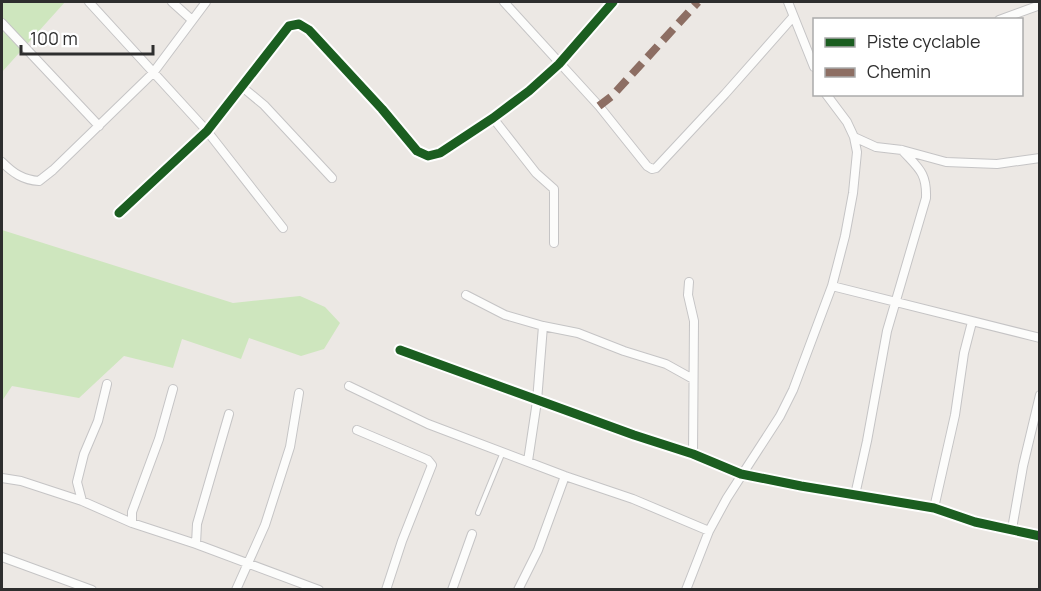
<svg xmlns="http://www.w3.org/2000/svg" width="1041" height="591" font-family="Manrope,sans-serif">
<rect width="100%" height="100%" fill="#ece8e4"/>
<!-- green -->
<path fill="#cee6be" d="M2 2H65L2 72Z
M2 230 233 303 300 296 325 307 340 323 324 349 301 356 249 338 241 359 182 339 173 368 124 356 79 398 12 386 2 401Z"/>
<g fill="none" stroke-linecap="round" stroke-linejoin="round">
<defs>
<path id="service" d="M478 513 503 452"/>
<path id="minor" d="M89 2 207 131 283 228
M172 2 192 20
M504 2 599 106 647 166 652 169 656 168 725 94 793 17
M788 2 814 67
M999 20 1040 5
M2 23 99 126
M241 86 264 105 332 178
M493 118 536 173 554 189V243
M854 137 876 147 902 150 946 162 997 164 1040 158
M2 162C13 173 23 180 39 181L53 170 153 73 206 2
M119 213 207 131 289 26 299 24 309 30 382 109 417 151 428 156 440 153 493 118 529 91 559 64 613 2
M689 282 688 295 694 321 693 454
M832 286 1040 338
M466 295 505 315 543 326 578 333 624 351 666 364 693 379
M400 350 634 435 693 454 741 474 801 486 934 508 975 522 1040 536
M349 386 428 424 565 476 633 499 709 531
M357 430 428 460 432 465 402 541 386 590
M528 461 537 401 543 326
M2 478 21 481 82 501 132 523 196 544 319 590
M855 495 867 441 887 331 926 198C927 172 918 168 902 150
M82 501 77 482 84 454 98 421 107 384
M934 508 955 415 964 353 972 322
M132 523V512L159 439 173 389
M1012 529 1023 466 1040 395
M196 544 197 524 229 414
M2 557 92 590
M236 590 265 525 290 447 299 393
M452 590 472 534
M518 590 538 550 565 476
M686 590 709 531 727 498 780 416 793 390 832 286 845 236 853 193 857 152 854 137 847 122 826 94"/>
</defs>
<!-- service casing -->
<use href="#service" stroke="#c5c4c5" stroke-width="6"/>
<!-- minor casing -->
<use href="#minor" stroke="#c5c4c5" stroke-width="10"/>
<!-- service -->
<use href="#service" stroke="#fcfcfb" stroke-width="4"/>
<!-- minor -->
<use href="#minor" stroke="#fcfcfb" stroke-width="8"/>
<!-- quiet -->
<path stroke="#8d6e63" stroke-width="8" stroke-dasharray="15 8" stroke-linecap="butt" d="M599 106 612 96 698 2"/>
<defs>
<path id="cycleway" d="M119 213 207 131 289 26 299 24 309 30 382 109 417 151 428 156 440 153 493 118 529 91 559 64 613 2
M400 350 634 435 693 454 741 474 801 486 934 508 975 522 1040 536"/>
</defs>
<!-- cycleway casing -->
<use href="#cycleway" stroke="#fff" stroke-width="13"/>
<!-- cycleway -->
<use href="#cycleway" stroke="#1b5e20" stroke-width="9"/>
</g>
<!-- border -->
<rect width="1041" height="591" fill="none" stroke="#2e2e2e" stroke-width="6"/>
<!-- legend -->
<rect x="813" y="18" width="210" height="78" fill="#ffffff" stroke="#ababab" stroke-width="1.5"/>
<rect x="825" y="38" width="30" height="9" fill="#1b5e20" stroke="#ababab" stroke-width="1.5"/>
<text x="867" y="48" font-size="18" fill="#2e2e2e">Piste cyclable</text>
<rect x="825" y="68" width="30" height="9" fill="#8d6e63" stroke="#ababab" stroke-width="1.5"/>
<text x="867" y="78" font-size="18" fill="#2e2e2e">Chemin</text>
<!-- scale -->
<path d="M21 45v9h132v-9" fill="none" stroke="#2e2e2e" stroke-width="3"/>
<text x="30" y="45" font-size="18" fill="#2e2e2e" stroke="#ffffff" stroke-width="4.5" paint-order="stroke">100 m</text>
</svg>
